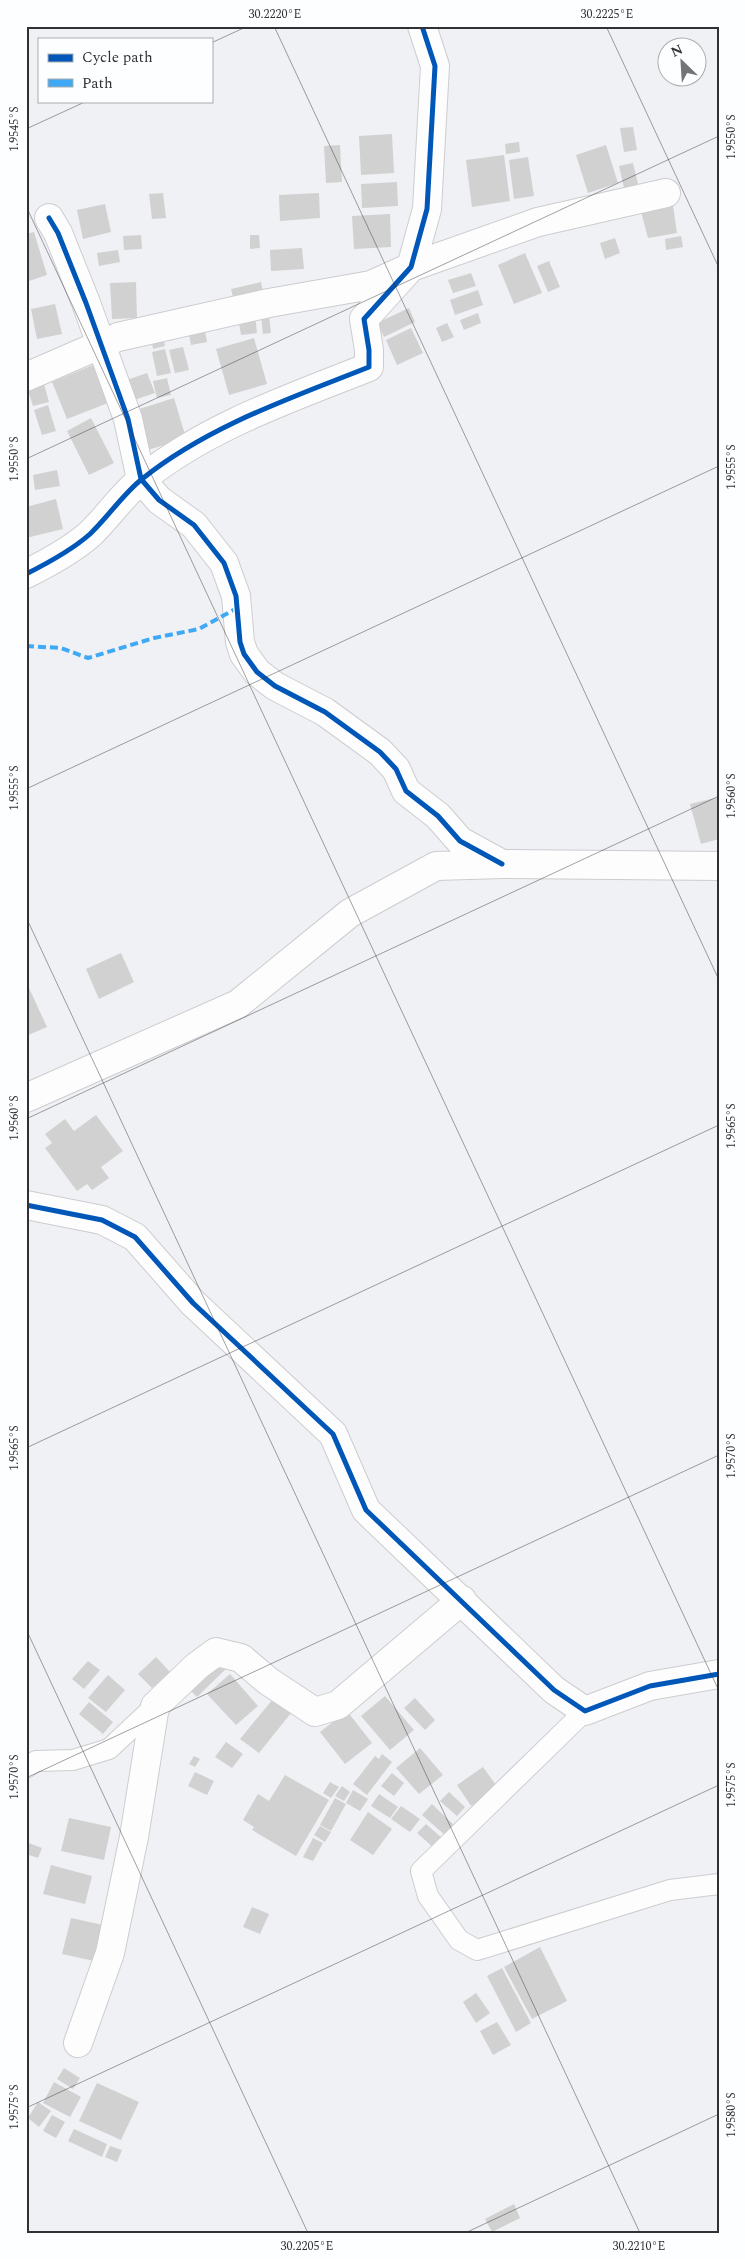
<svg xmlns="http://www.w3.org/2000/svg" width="745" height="2259" font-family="Spectral,serif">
<rect width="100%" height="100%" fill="#f0f1f5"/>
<!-- building -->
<path fill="#d1d1d1" d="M633 127 637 150 624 152 620 128Z
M392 134 394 173 361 175 359 136Z
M519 142 520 152 506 154 505 144Z
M340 145 342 182 326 183 324 146Z
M606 145 618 183 588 193 576 155Z
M504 155 510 201 472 207 466 160Z
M528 157 534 196 514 199 509 160Z
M633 163 638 184 624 188 619 166Z
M397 182 398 206 362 208 361 184Z
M163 193 166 218 152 219 149 194Z
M319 193 320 218 280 221 279 195Z
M672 199 677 233 648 238 639 204Z
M105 204 111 232 83 239 77 210Z
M390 214 391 247 354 249 352 216Z
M34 232 47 275 26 282V234Z
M141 235 142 249 124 250 123 236Z
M250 235H259L260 248 250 249Z
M681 236 683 247 666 250 665 239Z
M615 238 620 253 605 259 600 243Z
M302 248 304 269 271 271 270 250Z
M118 250 120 262 99 266 97 253Z
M525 253 542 293 514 304 498 265Z
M549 261 560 287 548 292 537 266Z
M471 273 476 286 453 293 448 280Z
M136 282 137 318 112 319 110 283Z
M261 282 264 298 235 305 231 289Z
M478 290 483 305 455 315 450 300Z
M55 304 62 334 37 339 31 309Z
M409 308 415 322 384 337 377 323Z
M478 313 481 323 464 330 460 320Z
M255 315 257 333 241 335 238 317Z
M269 316 271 333 263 334 261 317Z
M447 323 454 337 442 342 436 328Z
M204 326 207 342 191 345 188 329Z
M411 328 423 353 397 365 386 340Z
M162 333 165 346 153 349 151 336Z
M254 338 267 384 229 395 216 349Z
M183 347 189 370 175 373 169 350Z
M165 349 171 373 157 376 152 352Z
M93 365 108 403 67 419 52 382Z
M147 373 155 393 131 401 124 381Z
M42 377 49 402 33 406 26 384Z
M167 378 171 395 157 398 153 381Z
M174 398 186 438 148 450 136 410Z
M48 405 56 431 42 435 34 410Z
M91 418 114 463 89 475 67 431Z
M57 470 60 486 35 490 33 475Z
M56 499 63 529 26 538V507Z
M719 797V839L701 844 690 804Z
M121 953 134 982 99 999 86 969Z
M29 988 47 1027 26 1036V989Z
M96 1115 123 1151 101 1167 109 1178 92 1190 87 1184 77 1191 45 1148 52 1143 45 1134 65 1119 74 1131Z
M216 1655 228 1667 197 1697 185 1685Z
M156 1657 170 1672 152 1688 138 1674Z
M88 1661 100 1670 84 1689 72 1679Z
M230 1674 258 1706 236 1725 207 1694Z
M108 1675 125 1690 106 1712 88 1698Z
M385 1696 414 1730 390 1750 361 1716Z
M415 1698 435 1720 425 1730 404 1708Z
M273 1699 291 1713 259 1753 240 1739Z
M89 1702 113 1722 103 1734 79 1714Z
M347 1711 372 1743 345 1764 320 1732Z
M226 1742 243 1754 232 1768 215 1757Z
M420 1748 443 1775 419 1794 396 1768Z
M382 1754 392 1762 367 1795 353 1784 375 1756 379 1759Z
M194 1756 200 1759 195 1767 189 1764Z
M483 1767 498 1788 471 1806 457 1785Z
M195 1772 214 1781 207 1795 188 1786Z
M392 1773 404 1783 394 1796 381 1786Z
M285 1775 329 1800 296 1856 252 1830 254 1827 243 1820 258 1794 269 1801Z
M330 1782 339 1787 331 1798 323 1793Z
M342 1786 350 1792 344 1801 335 1796Z
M353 1790 368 1799 360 1811 346 1803Z
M449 1792 465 1807 457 1816 440 1801Z
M379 1794 398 1807 390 1818 371 1806Z
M335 1798 346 1804 331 1831 320 1825Z
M432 1804 456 1827 447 1837 422 1815Z
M401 1806 420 1819 410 1832 391 1819Z
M368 1812 392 1829 373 1855 350 1840Z
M69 1818 111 1827 104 1860 61 1851Z
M426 1824 442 1838 434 1848 417 1833Z
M320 1826 331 1832 325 1842 314 1835Z
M313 1838 323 1843 313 1861 303 1857Z
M26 1842 42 1848 38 1858 26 1854Z
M51 1865 92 1876 85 1904 43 1894Z
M252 1907 269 1914 260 1934 243 1927Z
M71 1918 103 1925 94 1961 62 1954Z
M540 1947 567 2001 532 2019 504 1967Z
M502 1968 531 2023 516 2032 487 1976Z
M476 1993 490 2013 476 2023 463 2002Z
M497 2022 511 2045 493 2055 480 2031Z
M64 2068 80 2078 73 2089 57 2079Z
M54 2082 81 2097 70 2117 43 2103Z
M97 2083 139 2102 121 2140 79 2121Z
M38 2102 51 2111 39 2127 28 2118Z
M52 2115 65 2122 56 2138 43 2131Z
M74 2129 107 2144 102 2157 68 2141Z
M110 2146 122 2150 117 2162 105 2157Z
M514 2204 520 2218 492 2232 485 2219Z"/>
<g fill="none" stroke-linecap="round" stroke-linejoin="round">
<defs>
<path id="lane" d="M585 1711 421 1871 428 1896 459 1940 477 1950 670 1890 719 1884
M26 1768 36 1761 73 1760 109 1749 155 1706"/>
<path id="street" d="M49 218 58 233 86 303 128 419 141 479 159 500 194 525 224 563 236 596 240 642 244 654 257 672 275 686 325 712 380 752 396 769 406 791 438 816 460 841 502 864
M26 377 118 337 269 303 371 285 411 267 538 222 666 193
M26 574C48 563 72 550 90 534 108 517 123 494 142 479 208 426 291 398 369 367V350L364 319 411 267 427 209 435 66 422 26
M26 1098 238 1004 350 913 436 866 502 864 719 866
M26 1205 102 1220 135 1237 193 1303 333 1434 366 1510 554 1690 585 1711 650 1686 719 1674
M78 2043 110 1953 134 1837 155 1706 197 1666 216 1652 241 1658 268 1681 315 1712 338 1705 462 1600"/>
</defs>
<!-- lane casing -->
<use href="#lane" stroke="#cdcdd0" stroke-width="22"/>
<!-- street casing -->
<use href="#street" stroke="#cdcdd0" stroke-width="30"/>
<!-- lane -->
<use href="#lane" stroke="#fdfdfe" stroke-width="20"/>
<!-- street -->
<use href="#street" stroke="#fdfdfe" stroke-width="28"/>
<!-- quiet -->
<path stroke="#3fa9f5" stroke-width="4" stroke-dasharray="8 4" stroke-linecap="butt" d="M26 646 61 648 88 658 154 638 199 629 237 608"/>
<defs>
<path id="cycleway" d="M49 218 58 233 86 303 128 419 141 479 159 500 194 525 224 563 236 596 240 642 244 654 257 672 275 686 325 712 380 752 396 769 406 791 438 816 460 841 502 864
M26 574C48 563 72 550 90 534 108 517 123 494 142 479 208 426 291 398 369 367V350L364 319 411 267 427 209 435 66 422 26
M26 1205 102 1220 135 1237 193 1303 333 1434 366 1510 554 1690 585 1711 650 1686 719 1674"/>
</defs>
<!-- cycleway casing -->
<use href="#cycleway" stroke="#fdfeff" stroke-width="8"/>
<!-- cycleway -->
<use href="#cycleway" stroke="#0057b8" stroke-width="5"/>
</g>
<!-- ticks -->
<path fill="none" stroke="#303134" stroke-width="1" stroke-opacity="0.45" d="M274 26 719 980M606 26 719 268M211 43 248 26M26 129 87 101M26 206 719 1691M26 459 719 136M26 789 719 466M26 917 640 2233M26 1119 719 796M26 1448 719 1125M26 1629 308 2233M26 1778 719 1455M26 2108 719 1785M465 2233 719 2114"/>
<!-- border -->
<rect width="745" height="2259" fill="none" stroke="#fdfeff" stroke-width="55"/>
<!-- legend -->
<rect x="38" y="38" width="175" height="65" fill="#fdfeff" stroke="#abacae"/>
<rect x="48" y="54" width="25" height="8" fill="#0057b8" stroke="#abacae"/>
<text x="82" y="62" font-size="15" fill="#303134">Cycle path</text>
<rect x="48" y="79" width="25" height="8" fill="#3fa9f5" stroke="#abacae"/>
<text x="82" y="88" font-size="15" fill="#303134">Path</text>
<!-- north arrow -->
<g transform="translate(682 62) rotate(335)"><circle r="24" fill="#fdfeff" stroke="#abacae"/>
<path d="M0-4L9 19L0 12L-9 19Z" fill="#737478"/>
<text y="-8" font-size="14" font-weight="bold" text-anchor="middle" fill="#303134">N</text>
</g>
<rect x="28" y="28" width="690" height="2204" fill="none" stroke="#303134" stroke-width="2"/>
<g font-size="12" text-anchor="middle" fill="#303134">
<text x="275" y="18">30.2220°E</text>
<text x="607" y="18">30.2225°E</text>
<text transform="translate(14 129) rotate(-90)" y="4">1.9545°S</text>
<text transform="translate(731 137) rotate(-90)" y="4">1.9550°S</text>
<text transform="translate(14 459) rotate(-90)" y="4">1.9550°S</text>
<text transform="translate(731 467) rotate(-90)" y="4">1.9555°S</text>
<text transform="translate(14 788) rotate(-90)" y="4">1.9555°S</text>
<text transform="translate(731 796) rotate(-90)" y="4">1.9560°S</text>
<text transform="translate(14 1118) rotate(-90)" y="4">1.9560°S</text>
<text transform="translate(731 1126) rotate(-90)" y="4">1.9565°S</text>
<text transform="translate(14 1448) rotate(-90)" y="4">1.9565°S</text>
<text transform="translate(731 1456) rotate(-90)" y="4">1.9570°S</text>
<text transform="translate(14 1777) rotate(-90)" y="4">1.9570°S</text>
<text transform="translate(731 1785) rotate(-90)" y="4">1.9575°S</text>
<text transform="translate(14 2107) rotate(-90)" y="4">1.9575°S</text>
<text transform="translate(731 2115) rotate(-90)" y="4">1.9580°S</text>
<text x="307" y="2250">30.2205°E</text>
<text x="639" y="2250">30.2210°E</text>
</g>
</svg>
